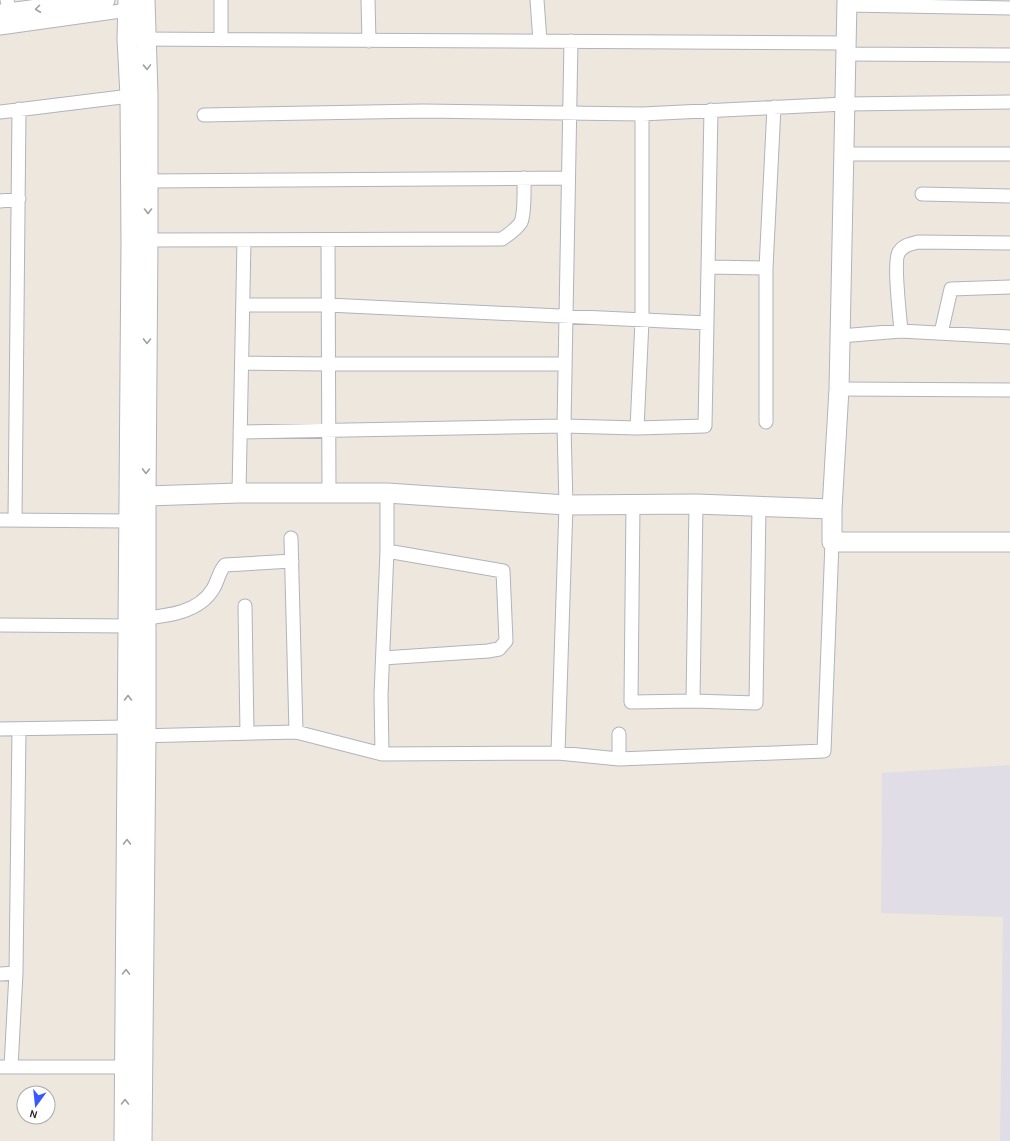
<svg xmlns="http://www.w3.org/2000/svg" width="1010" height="1141" font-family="Karla,sans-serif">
<rect width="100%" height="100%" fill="#ede7dd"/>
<!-- industrial -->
<path fill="#e0dde6" d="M1010 765V1141H1000L1003 917 881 913 882 773Z"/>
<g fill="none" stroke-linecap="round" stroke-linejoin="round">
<defs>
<path id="street" d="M7 0 10 12
M368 0 369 41
M537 0 540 41
M847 5 1010 8
M0 28 128 10
M139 39 846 43
M221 40V0
M846 54 1010 55
M0 112 130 96
M204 115 423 111 642 114 845 104 1010 102
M844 154H1010
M148 181 568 178
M922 194 1010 196
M0 201 19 199
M148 240 502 239C508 235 517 229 521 222 525 213 524 188 524 178
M328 240 329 493
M708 267 766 268
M244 305H328L707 323
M901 331C900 318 893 260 899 252 904 245 910 244 918 242L1010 243
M941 333 951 289 1010 287
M840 336 901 331 1010 337
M242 363 329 364H565
M839 389 1010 390
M766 422V268L774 107
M637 428 642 321V114
M240 432 564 426 637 428 705 426 711 110
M239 493 244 240
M633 504 631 702 693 701 696 504
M0 520 128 521
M15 520 19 109
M291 538 296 732
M245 606 247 733
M138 619C164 616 198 614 213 589 218 581 219 571 225 565L292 561
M0 625 129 626
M383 658 488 651 499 649 506 641 503 571 387 551
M693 701 756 703 759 506
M0 729 128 727
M138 736 296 732 382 754 558 753 619 759 824 751 832 542
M558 753 566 505 564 426 571 41
M382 754 381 695 387 551V493
M619 759V734
M0 974 16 973
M0 1067H125
M11 1067 16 973 19 729"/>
<path id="secondary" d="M847 0 839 389 832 509V542H1010
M0 14 105 0
M146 496 239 493H387L566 505 696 504 832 509
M124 1141 131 242 130 96 127 39 128 0
M142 1141 146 736V496L148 240V94L145 0"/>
</defs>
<!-- street casing -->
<use href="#street" stroke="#b1b3bf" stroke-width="15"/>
<!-- secondary casing -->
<use href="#secondary" stroke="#b1b3bf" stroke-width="21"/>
<!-- street -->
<use href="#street" stroke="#fff" stroke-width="13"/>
<!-- secondary -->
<use href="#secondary" stroke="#fff" stroke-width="19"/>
</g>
<!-- one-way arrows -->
<defs><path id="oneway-chevron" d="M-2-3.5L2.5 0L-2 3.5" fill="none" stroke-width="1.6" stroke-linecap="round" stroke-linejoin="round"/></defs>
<g stroke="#a0a0a0">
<use href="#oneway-chevron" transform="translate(38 9) rotate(173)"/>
<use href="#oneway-chevron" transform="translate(147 67) rotate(88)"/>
<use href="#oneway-chevron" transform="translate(148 211) rotate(90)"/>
<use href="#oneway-chevron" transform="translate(147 341) rotate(91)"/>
<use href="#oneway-chevron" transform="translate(146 471) rotate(91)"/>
<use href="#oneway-chevron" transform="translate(128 698) rotate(-90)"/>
<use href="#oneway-chevron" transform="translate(127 842) rotate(-89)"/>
<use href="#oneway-chevron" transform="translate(126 972) rotate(-89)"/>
<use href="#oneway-chevron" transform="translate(125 1102) rotate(-90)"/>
</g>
<!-- north arrow -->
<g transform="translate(36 1105) rotate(195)"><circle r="19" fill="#ffffff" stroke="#aaaaaa"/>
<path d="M0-3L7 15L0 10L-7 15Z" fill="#3859ff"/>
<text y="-6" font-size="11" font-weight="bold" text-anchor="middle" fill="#2b2b2b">N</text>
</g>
</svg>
